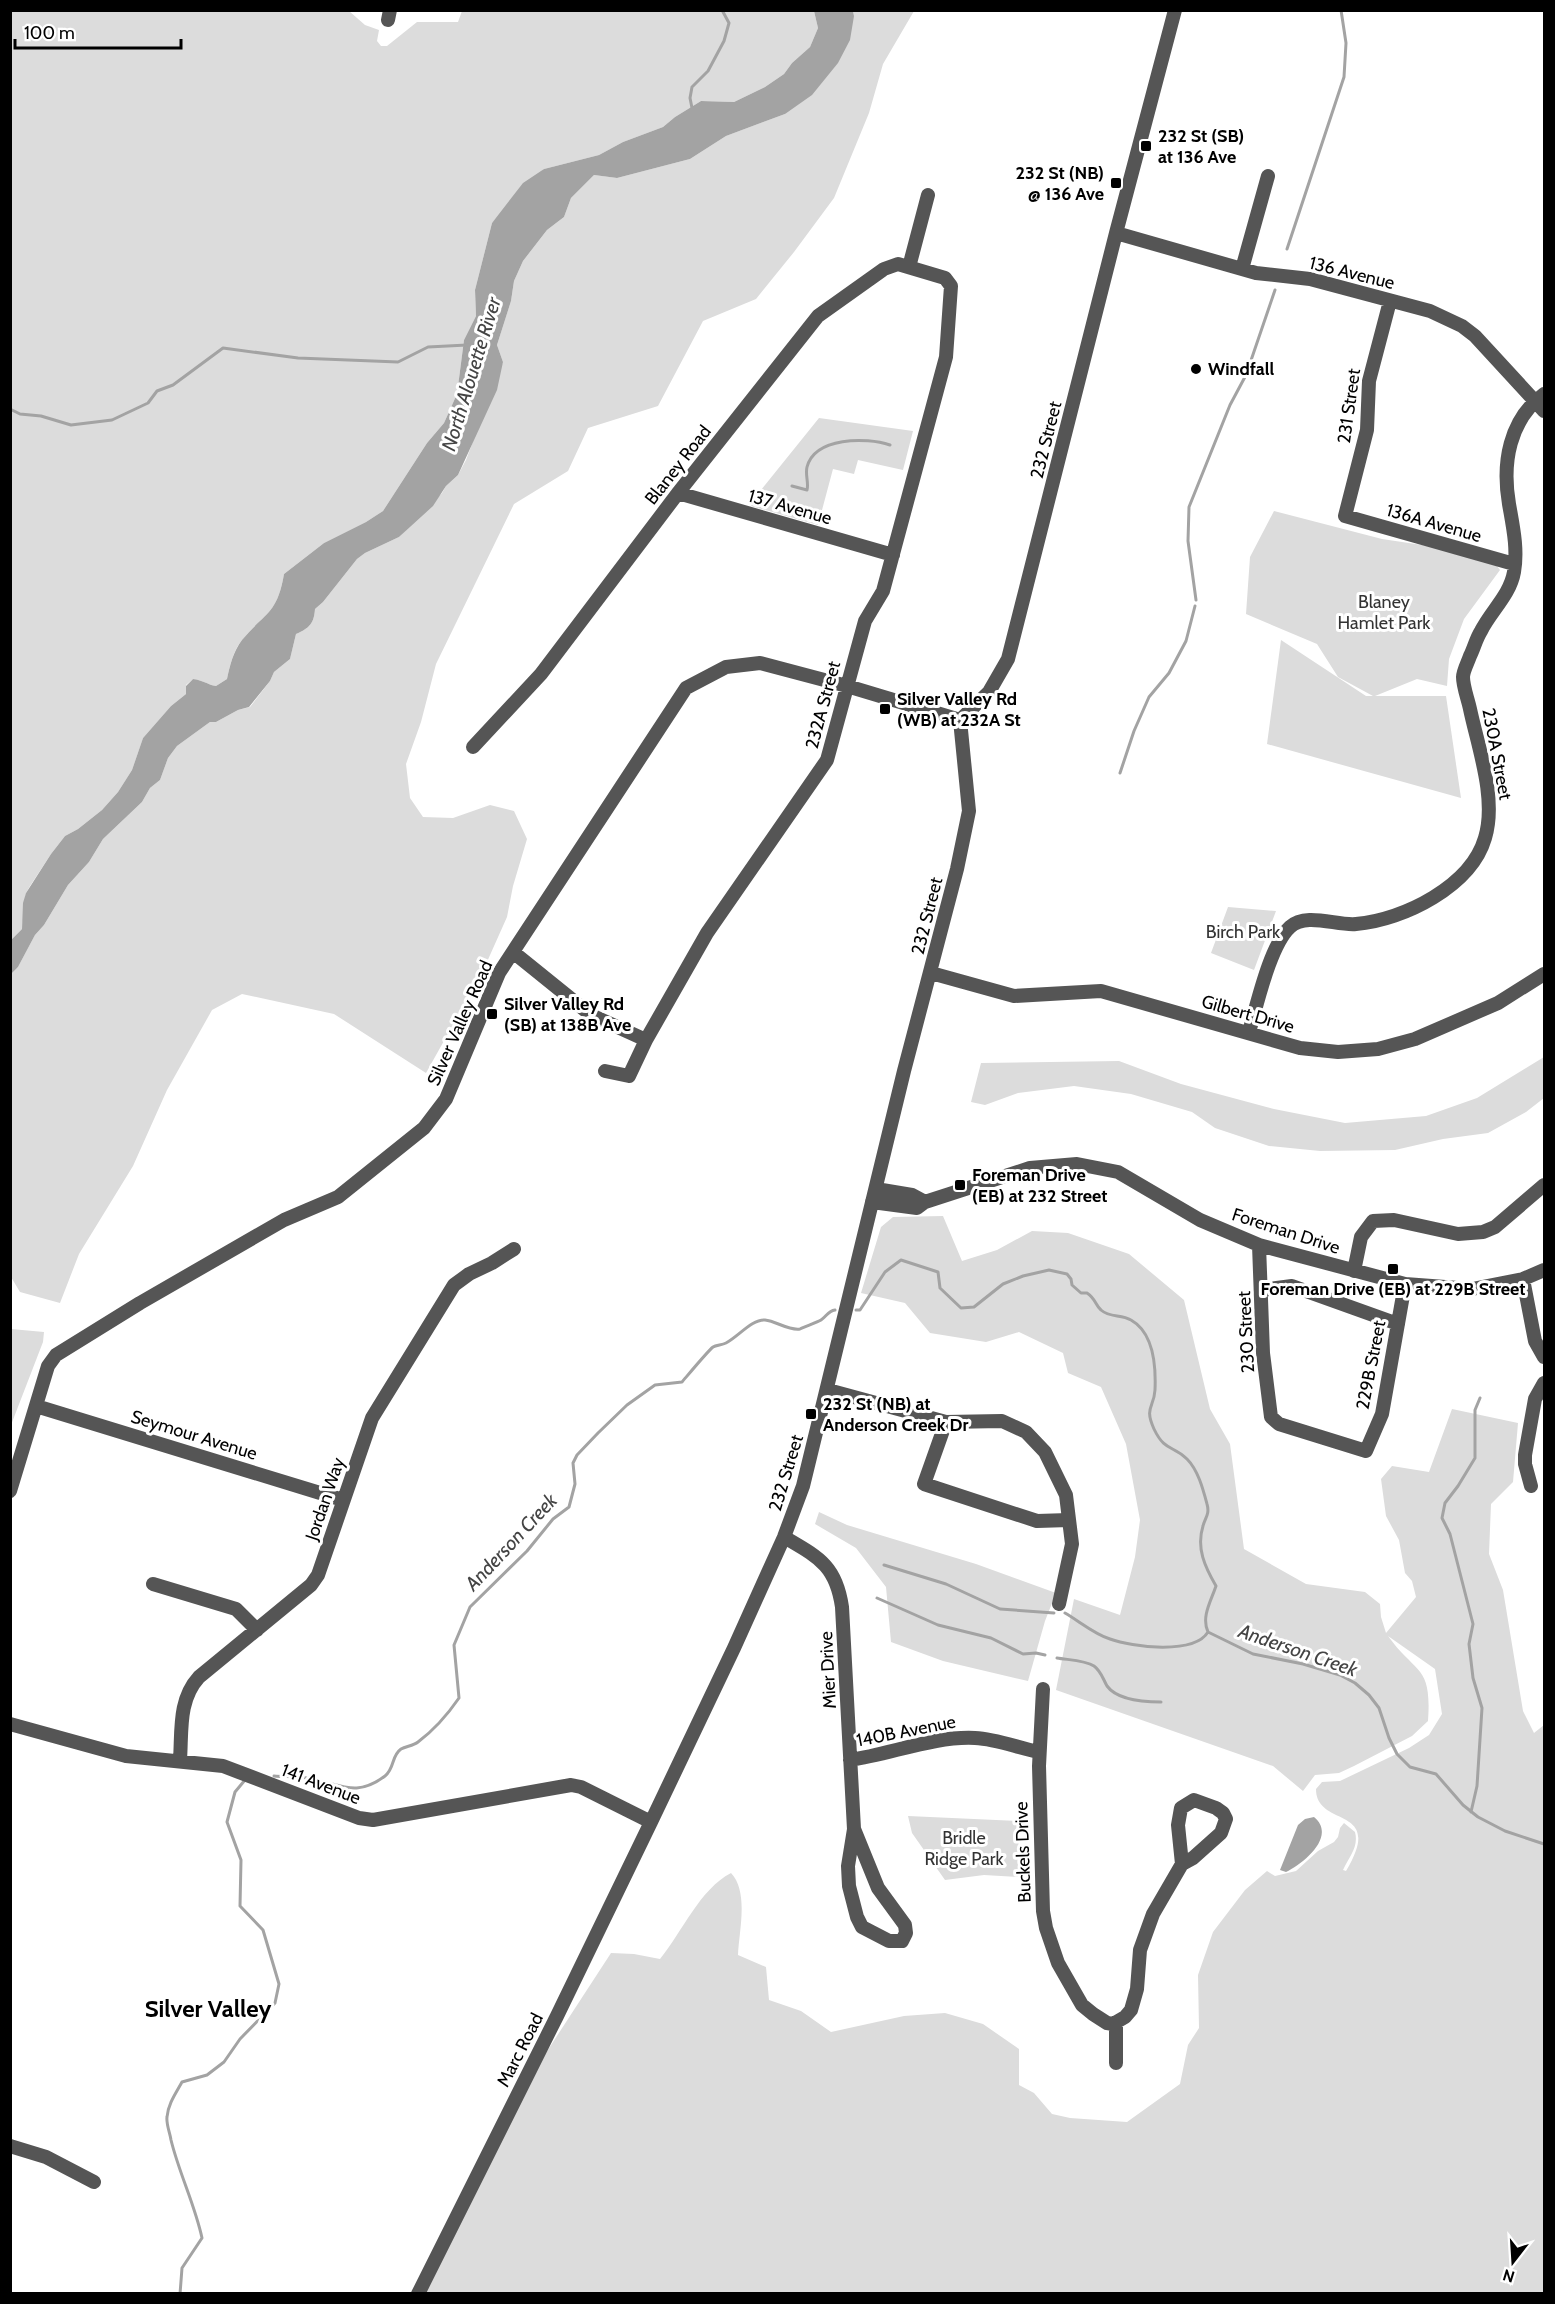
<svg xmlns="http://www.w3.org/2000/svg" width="1555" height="2304" font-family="Cabin,sans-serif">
<rect width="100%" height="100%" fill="#fff"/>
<!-- green -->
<path fill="#dcdcdc" d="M11 11H349L365 25 379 30 377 41 381 46H387L417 22H458L462 11H814L818 28 810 47 792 63 784 74 765 87 734 102 701 101 675 117 663 127 623 142 599 155 544 169 509 204 492 223 475 290 476 316 464 340 457 394 444 423 427 443 383 511 366 522 324 543 284 574C277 615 265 612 242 640 233 651 230 665 227 679L216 686C208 685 203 680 193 679L186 685V694L171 706 143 738 132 770 118 792 102 810 78 829 65 836 51 854 30 886 26 893 22 929 11 940Z
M853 11H914L883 64 869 113 834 198 794 252 756 299 703 321 658 406 588 428 568 471 514 504 436 664 421 722 406 764 410 798 423 817 453 818 490 805 514 811 527 839 513 886 507 917 482 973 426 1073 334 1014 242 994 212 1010 167 1090 133 1166 79 1254 60 1303 20 1292 11 1277V974L18 967 35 935 44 925 68 885 89 862 103 839 142 802 150 788 160 780 168 758 177 746 210 722H216L238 710 250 707 270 681 274 672 290 659 296 634C310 628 314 623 315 609L323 602 357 559 365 553 399 537 442 493 446 486 458 475 466 460 503 362 497 345 511 301 514 281 523 261 547 230 564 217 571 198 594 175 617 178 690 159 726 136 785 114 854 16Z
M819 418 913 431 903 470 858 460 854 474 833 469 818 525 751 506 753 500Z
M1274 511 1382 539 1489 555 1500 570 1464 619 1449 659 1447 686 1417 679 1375 696H1446L1461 798 1267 744 1281 640 1366 696H1373L1338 677 1317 644 1246 614 1250 557Z
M1228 907 1276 911 1254 970 1211 953Z
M1544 1057V1098L1526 1112 1488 1133 1443 1139 1395 1150 1320 1151 1269 1146 1215 1128 1192 1112 1131 1094 1074 1086 1018 1093 985 1105 971 1102 981 1063 1119 1061 1181 1084 1274 1109 1345 1123 1426 1116 1477 1098Z
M943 1216 962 1261 997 1250 1032 1231 1068 1233 1129 1254 1184 1300 1210 1409 1230 1444 1244 1549 1306 1584 1365 1592 1380 1604 1381 1617 1386 1633 1416 1597 1412 1581 1405 1573 1399 1540 1386 1516 1381 1479 1392 1466 1429 1472 1452 1409 1518 1423 1513 1482 1491 1504 1489 1554 1503 1590 1523 1711 1534 1733 1544 1725V2293L419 2294 512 2105 611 1953 634 1954 660 1959C682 1932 700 1889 731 1873 749 1892 739 1931 738 1955L766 1967 769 2000 801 2011 831 2032 904 2016 945 2013 983 2024 1019 2049V2085L1034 2093 1052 2114 1070 2118 1127 2122 1180 2084 1188 2045 1199 2028 1198 1975 1213 1932 1245 1890 1267 1871 1275 1876 1296 1871 1318 1851 1334 1842 1338 1837 1340 1828 1344 1823 1355 1832C1359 1847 1349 1857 1343 1870L1346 1871C1386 1804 1316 1829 1316 1789L1322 1782 1340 1781 1409 1748 1429 1735 1442 1714 1435 1669 1388 1636C1416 1675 1432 1664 1428 1721L1412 1736 1354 1766 1339 1773 1315 1775 1303 1791 1273 1766 1056 1690 1074 1599 1120 1615 1135 1557 1140 1520 1126 1444 1101 1387 1068 1373 1063 1353 1019 1332 986 1342 930 1333 905 1303 861 1293 881 1227 893 1217Z
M11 1329 44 1332 43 1342 11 1425Z
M819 1512 847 1525 976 1564 1056 1593 1045 1621 1028 1681 943 1661 891 1642 886 1587 856 1548 815 1524Z
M908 1816 1019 1821 1018 1877 984 1875 945 1880 912 1833Z"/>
<!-- water -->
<path fill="#a3a3a3" d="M814 11H853L854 16 850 40 838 63 812 95 785 114 726 136 690 159 617 178 594 175 571 198 564 217 547 230 523 261 514 281 511 301 497 345 503 362 497 390 458 475 446 486 433 506 399 537 365 553 357 559 323 602 315 609C314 623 310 628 296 634L290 659 274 672 270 681 249 707 238 710 216 722H210L177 746 168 758 160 780 150 788 142 802 103 839 89 862 68 885 44 925 35 935 18 967 11 974V940L22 929 23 903 26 893 51 854 65 836 78 829 102 810 118 792 132 770 143 738 171 706 186 694V686L193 679C203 680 208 685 216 686L227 679C230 665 233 652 242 640 265 612 277 615 284 574L324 543 366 522 383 511 427 443 444 423 457 394 464 340 476 316 475 290 492 223 523 183 544 169 599 155 623 142 663 127 675 117 701 101 734 102 765 87 784 74 792 63 810 47 818 28Z
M1314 1817C1337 1836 1304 1863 1286 1872L1280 1870 1298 1825 1305 1819Z"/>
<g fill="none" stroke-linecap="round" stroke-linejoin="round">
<!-- stream -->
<path stroke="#a3a3a3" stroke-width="3" d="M692 108 690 98 692 87 708 71 724 41 729 23 722 10
M1287 249 1344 77 1346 43 1341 10
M10 409 20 414 41 416 71 425 112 420 148 403 157 391 173 385 223 348 298 358 398 362 428 347 467 345
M792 486 807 490C809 483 805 475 807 467 815 437 866 437 890 445
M1196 600 1188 541 1189 507 1230 405 1246 375 1275 290
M1120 773 1134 731 1149 697 1169 673 1186 641 1195 606
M856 1310H860L885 1272 901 1260 938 1272 940 1288 961 1308 974 1307 1003 1284 1023 1276 1049 1270 1067 1274 1071 1279 1072 1285 1081 1293H1087C1096 1299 1095 1305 1101 1310 1110 1318 1121 1314 1131 1320 1154 1333 1156 1367 1155 1390 1154 1408 1144 1407 1154 1429 1165 1452 1173 1445 1187 1459 1198 1470 1203 1489 1207 1504 1210 1514 1205 1518 1203 1526 1196 1548 1205 1567 1216 1586 1211 1601 1201 1617 1208 1632L1253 1654 1303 1664 1340 1675 1355 1683 1369 1695 1379 1708 1389 1738 1397 1754 1410 1767 1436 1774 1463 1805 1478 1817 1505 1831 1544 1844
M884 1565 946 1584 1000 1609 1054 1613
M877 1598 938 1625 991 1638 1023 1654 1036 1653 1045 1655
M1065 1613C1079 1621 1094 1634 1110 1639 1132 1647 1194 1655 1208 1632
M1057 1658C1068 1660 1085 1660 1094 1666 1101 1671 1103 1679 1107 1686 1118 1701 1145 1702 1161 1702
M274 1776C286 1777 299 1776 311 1779 341 1784 356 1798 385 1776 395 1768 391 1756 401 1749 406 1746 413 1746 418 1742 434 1730 448 1714 459 1698L454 1645 470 1607 527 1551 553 1519 569 1507 575 1484 573 1463 577 1455 598 1433 627 1405 655 1385 682 1382C688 1375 707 1352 713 1347 716 1345 722 1345 726 1343 738 1337 752 1319 765 1320 776 1321 789 1331 800 1329 804 1327 818 1322 821 1320 827 1316 828 1311 835 1310
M1471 1812 1477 1786 1482 1708 1473 1678 1469 1644 1473 1624 1450 1534 1442 1518 1445 1503 1458 1486 1475 1458V1410L1480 1398
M180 2294 182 2268 202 2238C195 2205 179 2173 171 2140 170 2133 166 2124 167 2117 168 2104 176 2093 182 2082L207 2075 224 2062 240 2039 275 2003 279 1984 263 1930 240 1906 241 1860 227 1822 235 1792 245 1780"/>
<!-- minor -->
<path stroke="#555" stroke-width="14" d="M388 20 390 10
M1116 233 1256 273 1310 279 1430 311 1462 326 1475 336 1544 411
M909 267 928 195
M1242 269 1268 176
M1390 301 1369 381 1367 430 1345 516 1514 564
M678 493 893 555
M960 720 989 692 1008 659 1116 233 1175 10
M473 747 541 674 678 493 818 316 884 269 898 264 945 278 951 286 946 357 883 591 865 621 827 760 707 933 646 1040 629 1076 605 1071
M513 952 591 1015 646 1040
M931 973 1014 996 1101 991 1300 1048 1338 1052 1378 1049 1415 1039 1498 1003 1544 974
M1249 1032C1257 1005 1270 945 1290 927 1306 912 1337 926 1356 924 1404 920 1471 886 1485 838 1497 799 1478 747 1470 709 1468 699 1463 687 1463 677 1463 671 1468 662 1470 656 1474 648 1476 639 1481 631 1491 611 1510 595 1514 572 1518 549 1513 527 1509 504 1502 463 1509 420 1544 394
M876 1189 912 1195 925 1202
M872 1202 917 1208 925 1202 1030 1168 1077 1164 1118 1172 1200 1220 1259 1245 1405 1284 1472 1289 1523 1279 1544 1270
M1259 1245 1263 1353 1271 1417 1279 1424 1366 1451 1382 1414 1405 1284
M1354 1271 1361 1237 1373 1221 1394 1220 1458 1234 1483 1232 1495 1227 1544 1185
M1523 1279 1535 1341 1544 1357
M1261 1290 1292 1286 1398 1324
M828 1390 946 1422 1002 1421 1026 1432 1045 1452 1066 1495 1072 1544 1059 1604
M36 1406 343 1500
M946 1422 924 1484 1037 1521 1069 1520
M1531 1486 1525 1464V1455L1535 1399 1544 1383
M10 1491 48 1366 56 1355 140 1303 284 1220 338 1197 424 1128 446 1099 499 973 686 688 726 667 760 663 847 686 960 720
M784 1537C818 1557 836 1565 842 1607L854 1829 848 1866 849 1886 857 1917 862 1927 889 1941H902L906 1933 905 1925 878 1888 854 1829
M153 1584 236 1609 257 1630
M1043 1689 1039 1766 1043 1911 1046 1928 1058 1963 1082 2005 1093 2014 1107 2023 1113 2024 1125 2017 1131 2010 1137 1989 1140 1950 1153 1914 1182 1864 1193 1858 1221 1833 1226 1819 1223 1813 1216 1808 1194 1800 1181 1808 1178 1825 1182 1864
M10 1724 126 1756 223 1766 359 1818 373 1820 571 1785 581 1787 651 1822
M180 1760C182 1731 178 1700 199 1677L311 1585 318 1575 372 1418 454 1285 469 1274 492 1263 514 1249
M850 1760C892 1754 933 1736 975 1738 997 1739 1018 1748 1039 1752
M1116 2023V2063
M10 2146 46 2157 94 2182
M418 2294 557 2016 651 1822 734 1648 784 1537 803 1486 904 1071 957 869 969 811 960 720"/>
</g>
<!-- markers -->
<g fill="#000" stroke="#fff" stroke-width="2">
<rect x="1140" y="140" width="12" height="12" rx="3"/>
<rect x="1110" y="177" width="12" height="12" rx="3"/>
<circle cx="1196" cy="369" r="6"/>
<rect x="879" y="703" width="12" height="12" rx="3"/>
<rect x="486" y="1008" width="12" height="12" rx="3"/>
<rect x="954" y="1179" width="12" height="12" rx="3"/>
<rect x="1387" y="1263" width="12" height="12" rx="3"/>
<rect x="805" y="1408" width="12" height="12" rx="3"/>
</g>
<g text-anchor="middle" stroke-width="6" stroke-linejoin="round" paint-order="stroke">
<!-- poi labels -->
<g font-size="18" font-weight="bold" fill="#000" stroke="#fff" text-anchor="start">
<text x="1158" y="142">232 St (SB)<tspan x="1158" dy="21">at 136 Ave</tspan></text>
<text x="1104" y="179" text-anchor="end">232 St (NB)<tspan x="1104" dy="21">@ 136 Ave</tspan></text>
<text x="1208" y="375">Windfall</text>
<text x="897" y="705">Silver Valley Rd<tspan x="897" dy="21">(WB) at 232A St</tspan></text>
<text x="504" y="1010">Silver Valley Rd<tspan x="504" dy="21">(SB) at 138B Ave</tspan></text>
<text x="972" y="1181">Foreman Drive<tspan x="972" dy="21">(EB) at 232 Street</tspan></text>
<text x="1393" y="1295" text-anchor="middle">Foreman Drive (EB) at 229B Street</text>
<text x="823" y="1410">232 St (NB) at<tspan x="823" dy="21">Anderson Creek Dr</tspan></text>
</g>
<!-- street labels -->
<g font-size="18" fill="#000" stroke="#fff">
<text transform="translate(1352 273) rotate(14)" y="6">136 Avenue</text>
<text transform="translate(1349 406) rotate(-82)" y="6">231 Street</text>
<text transform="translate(1046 440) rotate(-76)" y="6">232 Street</text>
<text transform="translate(678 465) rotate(-52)" y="6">Blaney Road</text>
<text transform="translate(790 507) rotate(16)" y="6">137 Avenue</text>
<text transform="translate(1434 523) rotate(16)" y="6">136A Avenue</text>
<text transform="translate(823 705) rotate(-75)" y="6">232A Street</text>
<text transform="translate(1497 754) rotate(79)" y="6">230A Street</text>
<text transform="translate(927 916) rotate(-76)" y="6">232 Street</text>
<text transform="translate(1248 1014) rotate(16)" y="6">Gilbert Drive</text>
<text transform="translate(460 1023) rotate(-66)" y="6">Silver Valley Road</text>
<text transform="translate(1286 1231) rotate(18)" y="6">Foreman Drive</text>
<text transform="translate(1246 1332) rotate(-93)" y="6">230 Street</text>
<text transform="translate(1371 1365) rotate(-79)" y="6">229B Street</text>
<text transform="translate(194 1435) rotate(17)" y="6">Seymour Avenue</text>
<text transform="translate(786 1473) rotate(-73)" y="6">232 Street</text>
<text transform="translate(325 1499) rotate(-71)" y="6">Jordan Way</text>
<text transform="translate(828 1670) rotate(-93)" y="6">Mier Drive</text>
<text transform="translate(906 1731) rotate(-11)" y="6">140B Avenue</text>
<text transform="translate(321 1784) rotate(21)" y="6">141 Avenue</text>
<text transform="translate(1023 1852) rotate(-92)" y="6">Buckels Drive</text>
<text transform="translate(520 2050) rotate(-63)" y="6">Marc Road</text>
</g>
<!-- park labels -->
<g font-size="18" fill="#333" stroke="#fff">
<text x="1384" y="608">Blaney<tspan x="1384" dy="21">Hamlet Park</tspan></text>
<text x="1243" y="938">Birch Park</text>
<text x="964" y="1844">Bridle<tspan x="964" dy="21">Ridge Park</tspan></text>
</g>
<!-- water labels -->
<g font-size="20" font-style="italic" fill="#444" stroke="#fff">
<text transform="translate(471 374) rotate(-73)" y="7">North Alouette River</text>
<text transform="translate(511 1542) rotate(-47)" y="7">Anderson Creek</text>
<text transform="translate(1298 1650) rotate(19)" y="7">Anderson Creek</text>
</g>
<!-- district labels -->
<g font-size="24" font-weight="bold" fill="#000" stroke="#fff">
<text x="208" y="2017">Silver Valley</text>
</g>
</g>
<!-- border -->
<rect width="1555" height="2304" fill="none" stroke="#000000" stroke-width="24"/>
<!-- north arrow -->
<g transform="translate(1513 2262) rotate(197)" stroke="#ffffff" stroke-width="4.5" paint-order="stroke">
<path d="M0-4.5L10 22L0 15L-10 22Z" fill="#000000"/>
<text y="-9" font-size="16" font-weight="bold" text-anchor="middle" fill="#000000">N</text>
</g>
<!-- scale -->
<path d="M15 39v9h166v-9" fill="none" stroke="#000000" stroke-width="3"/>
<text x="24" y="39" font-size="18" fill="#000000" stroke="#ffffff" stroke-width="4.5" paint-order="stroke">100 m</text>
</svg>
